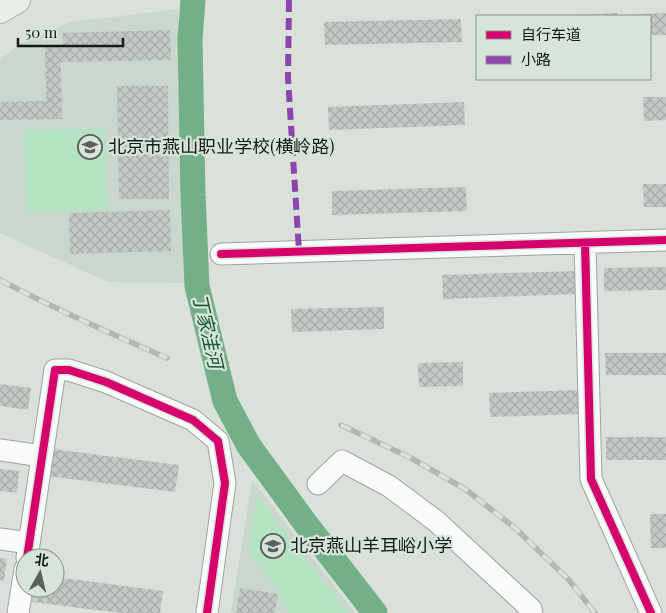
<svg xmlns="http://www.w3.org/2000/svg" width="666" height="613" font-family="'Playfair Display','Noto Sans SC',serif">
<defs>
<pattern id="building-cross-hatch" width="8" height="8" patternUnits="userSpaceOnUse" patternTransform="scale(1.25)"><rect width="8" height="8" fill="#c4c9c5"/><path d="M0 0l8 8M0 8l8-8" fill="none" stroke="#a8aca8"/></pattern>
</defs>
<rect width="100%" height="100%" fill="#dae1db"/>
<!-- built -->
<path fill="#cad7cc" d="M178 9 184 283 108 282 0 233V60L18 45 71 22Z
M252 480 355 613H231Z"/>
<!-- garden -->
<path fill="#b4e3c1" d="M105 129 107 210 26 212 25 130Z
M257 497 348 613H289L281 598V594L248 551Z"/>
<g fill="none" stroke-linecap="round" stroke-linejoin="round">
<!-- river -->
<path stroke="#74b087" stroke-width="25" d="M193 0 190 39 193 195 197 286 225 401 249 446 306 524 375 613"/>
</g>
<!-- building -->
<path fill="url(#building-cross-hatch)" d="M617 13V16H577V15Z
M666 13V35H650V16H638V14Z
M461 19 462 42 325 45 324 22Z
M170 30 171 60 61 62 62 119 0 120V102L46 101 45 47H63V33Z
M117 86H168L169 199H119Z
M643 97H666V120L644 121Z
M464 102 465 125 329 130 328 107Z
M643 184H666V207H644Z
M466 187 467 211 332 215V191Z
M170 210 171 251 70 254 69 213Z
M666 267V290L604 291V268Z
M577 271 578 294 443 299 442 275Z
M384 307V329L292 332 291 309Z
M605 353H666V375H606Z
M463 362V386L419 387 418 363Z
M0 384 31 388 28 410 0 406Z
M579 390 580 414 490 417 489 393Z
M606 437H666V460H606Z
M51 449 179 465 175 492 47 476Z
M0 469 19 471 17 493 0 491Z
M650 514H666V548H651Z
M0 558 7 559 4 581 0 580Z
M55 577 163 591 160 613H121L32 602 33 588H55Z
M240 588 278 594 275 613H236Z"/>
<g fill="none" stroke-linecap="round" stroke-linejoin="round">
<defs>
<path id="minor" d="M585 243 591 479 651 613
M221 254 666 240
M0 450 42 456
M318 484 342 461 389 486 436 521 531 609 532 613
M0 539 29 543
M27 558 55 370H69L106 382 193 420 218 441 225 483 207 613
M18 613 25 569"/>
<path id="major" d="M0 10 17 0"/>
</defs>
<!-- minor casing -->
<use href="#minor" stroke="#9ea39e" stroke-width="23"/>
<!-- major casing -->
<use href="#major" stroke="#a2b1a6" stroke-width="28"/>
<!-- minor -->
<use href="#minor" stroke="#f9fafa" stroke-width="21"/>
<!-- major -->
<use href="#major" stroke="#e8efe9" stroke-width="26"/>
<defs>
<path id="rail" d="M0 280C55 309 111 334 167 358
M341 425 411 458 465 489 515 528 569 580 595 613"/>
</defs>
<!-- rail casing -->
<use href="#rail" stroke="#b4b5b4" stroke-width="5.5"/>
<!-- rail -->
<use href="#rail" stroke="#d7e4da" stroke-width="4" stroke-dasharray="11" stroke-linecap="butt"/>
<!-- quiet -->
<path stroke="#8e44ad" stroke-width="6" stroke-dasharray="12 6" stroke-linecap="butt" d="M289 0 288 78 299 251"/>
<defs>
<path id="cycleway" d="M585 243 591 479 651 613
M221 254 666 240
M27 558 55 370H69L106 382 193 420 218 441 225 483 207 613"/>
</defs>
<!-- cycleway casing -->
<use href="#cycleway" stroke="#d7e4da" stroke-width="11"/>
<!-- cycleway -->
<use href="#cycleway" stroke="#d6006c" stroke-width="8"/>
</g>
<!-- icons -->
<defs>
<symbol id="school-ring" viewBox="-11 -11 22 22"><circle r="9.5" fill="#d7e4da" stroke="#5b605c" stroke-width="1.5"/><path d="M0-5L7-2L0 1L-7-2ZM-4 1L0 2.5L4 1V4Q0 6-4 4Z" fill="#5b605c"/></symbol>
</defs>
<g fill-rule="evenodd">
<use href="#school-ring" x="76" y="133" width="28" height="28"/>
<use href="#school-ring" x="259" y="532" width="28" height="28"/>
</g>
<g text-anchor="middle" stroke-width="4.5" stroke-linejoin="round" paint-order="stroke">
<!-- poi labels -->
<g font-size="18" fill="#161a17" stroke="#d7e4da" text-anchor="start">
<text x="108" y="153">北京市燕山职业学校(横岭路)</text>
<text x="290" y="552">北京燕山羊耳峪小学</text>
</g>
<!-- water labels -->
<g font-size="19" font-style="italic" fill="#18542e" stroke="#d7e4da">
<text transform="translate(208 331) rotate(77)" y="7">丁家洼河</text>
</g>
</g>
<!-- legend -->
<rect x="476" y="15" width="175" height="65" fill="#d7e4da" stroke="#8a938c"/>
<rect x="486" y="31" width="25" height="8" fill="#d6006c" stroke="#8a938c"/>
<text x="521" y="40" font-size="15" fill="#161a17">自行车道</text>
<rect x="486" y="56" width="25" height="8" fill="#8e44ad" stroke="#8a938c"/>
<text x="521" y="65" font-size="15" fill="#161a17">小路</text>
<!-- north arrow -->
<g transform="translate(40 573) rotate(8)"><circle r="24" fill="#d7e4da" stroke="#8a938c"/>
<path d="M0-4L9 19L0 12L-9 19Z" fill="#5b605c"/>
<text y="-8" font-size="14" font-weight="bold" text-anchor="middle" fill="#161a17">北</text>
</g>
<!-- scale -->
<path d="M18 38v8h105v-8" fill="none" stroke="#161a17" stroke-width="2.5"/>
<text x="25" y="38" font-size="15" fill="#161a17" stroke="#d7e4da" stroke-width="4" paint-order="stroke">50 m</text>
</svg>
